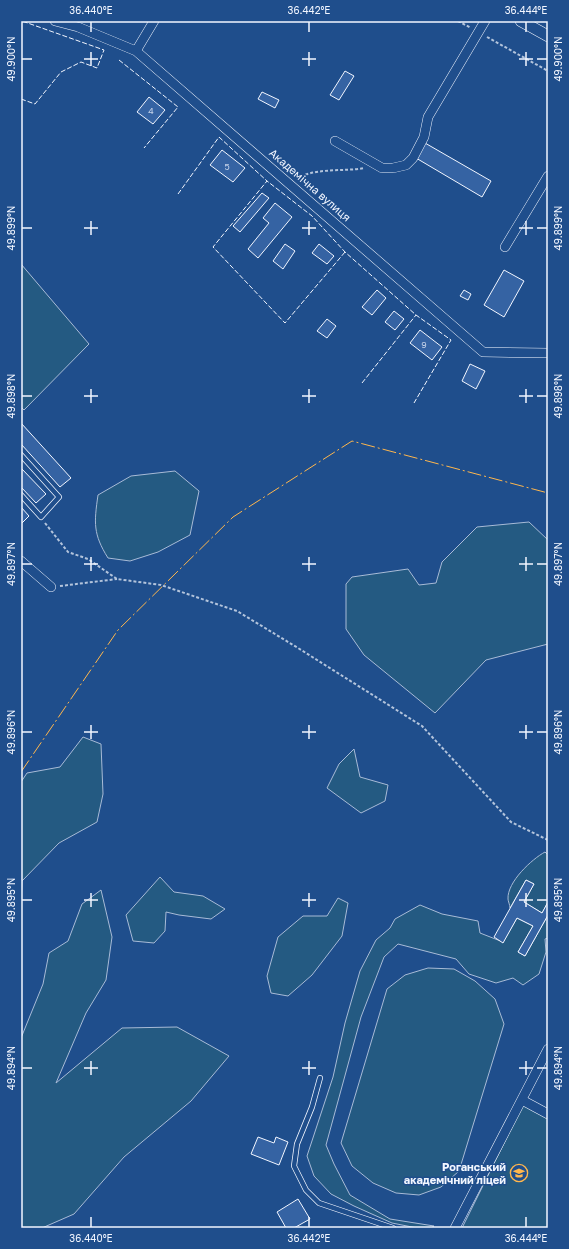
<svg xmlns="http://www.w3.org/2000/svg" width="569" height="1249" font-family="'Golos Text',sans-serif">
<rect width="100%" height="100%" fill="#1f4e8c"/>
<!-- green -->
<path fill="#245a82" stroke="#a8bbd7" d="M21 264 89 344 24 410 21 407Z
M175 471 199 491 190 535 158 552 130 561 108 558C93 534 94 523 98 495L131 476Z
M529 522 548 540V644L486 660 435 713 364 655 346 629V584L352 577 408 569 419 585 436 583 442 562 477 527Z
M83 737 101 744 103 794 97 822 59 843 22 881 21 906V782L27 773 60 767Z
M354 749 360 777 388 785 385 801 361 813 327 788 339 764Z
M545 852 548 855V902L542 913 524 902 534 884 526 880 510 908C510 905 508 901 508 899 507 882 532 859 545 852Z
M160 877 174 892 203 896 225 909 211 919 179 915 166 912 165 931 154 943 133 941 126 915Z
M101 890 112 937 106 980 86 1013 56 1083 122 1028 177 1027 229 1056 191 1101 124 1157 74 1214 42 1228H21V1038L43 984 49 953 68 941 82 904Z
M338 898 348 903 342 936 312 975 288 996 271 993 267 976 278 937 303 916H327Z
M420 905 442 914 478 921 480 933 503 942 517 918 533 926 518 952 525 956 548 915V938L545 939 546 952 539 974 523 985 513 978 496 983 469 974 456 959 398 944 384 957 361 1017 326 1145 334 1164 350 1195 390 1219 434 1226 431 1228H417L392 1223 354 1206 331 1194 314 1176 307 1156 333 1077 345 1023 360 971 376 940 390 928 395 919Z
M428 968 454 969 475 981 495 999 504 1024 459 1171 441 1187 419 1195 396 1193 373 1183 352 1166 341 1143 387 989 405 975Z
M523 1105 548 1118V1228H462Z"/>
<!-- building -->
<path fill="#3563a3" stroke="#f2f6ff" d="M345 71 354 76 339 100 330 95Z
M262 92 279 100 275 108 258 99Z
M149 97 165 110 153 124 137 112Z
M425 143 491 181 482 197 416 158Z
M222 150 245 168 233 182 210 165Z
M262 193 269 198 240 232 233 226Z
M275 203 292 217 258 258 248 249 269 223 263 218Z
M285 244 295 251 283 269 273 261Z
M319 244 334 256 327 264 312 253Z
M504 270 524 281 504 317 484 305Z
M377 290 386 298 372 315 362 307Z
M464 290 471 294 468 300 460 296Z
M394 311 404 319 395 330 385 322Z
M327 319 336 326 327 338 317 331Z
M420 330 442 347 432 360 410 343Z
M470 364 485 371 476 389 462 381Z
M21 423 71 478 60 487 21 444Z
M21 468 46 494 36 503 21 487Z
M21 507 29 516 21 524Z
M526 880 534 884 524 902 542 913 548 902V915L525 956 518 952 533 926 517 918 503 943 494 937Z
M258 1137 274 1143 276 1137 288 1142 279 1165 251 1154Z
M298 1199 310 1219 294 1228H286L277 1212Z"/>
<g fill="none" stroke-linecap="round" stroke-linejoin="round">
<defs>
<path id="service" d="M21 455 59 497 41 517 21 495
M320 1078 312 1107 297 1144 294 1166 306 1190 319 1203 393 1228"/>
<path id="minor" d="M55 21 78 27 136 51 483 352 548 353
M136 51 154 21
M335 141 382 168H393L406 165 413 158 424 137 428 117 485 21
M505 247 548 176
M21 561 51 587
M522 1100 548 1114
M455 1228 548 1049"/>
<path id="tertiary" d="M521 21 548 36"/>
</defs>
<!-- service casing -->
<use href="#service" stroke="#f2f6ff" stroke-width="6"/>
<!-- minor casing -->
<use href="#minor" stroke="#f2f6ff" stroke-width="10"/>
<!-- tertiary casing -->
<use href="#tertiary" stroke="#f2f6ff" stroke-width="12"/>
<!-- path -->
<path stroke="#b3c4dc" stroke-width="2" stroke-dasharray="3 2" stroke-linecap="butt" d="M458 21 471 28
M487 37 548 71
M297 180C310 167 345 172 364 168
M45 523 68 552 88 559 117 579 161 585 237 611 298 648 422 726 511 822 548 840
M60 586 117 579"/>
<!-- service -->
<use href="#service" stroke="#1f4e8c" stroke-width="4.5"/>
<!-- minor -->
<use href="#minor" stroke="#1f4e8c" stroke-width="9"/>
<!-- tertiary -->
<use href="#tertiary" stroke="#1f4e8c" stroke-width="11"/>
<!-- fence -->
<path stroke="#f2f6ff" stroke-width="1" stroke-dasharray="5 2" stroke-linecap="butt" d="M119 60 178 107 144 148
M21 99 35 104 61 72 81 62 97 68 104 50 22 21
M178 194 219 137 267 181
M345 252 285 323 213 247 267 181 312 216 345 252 416 315 451 340 414 403
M362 383 416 315"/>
<!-- power -->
<path stroke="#ffb74d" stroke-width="1" stroke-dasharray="14 3 2 3" stroke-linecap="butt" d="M21 772 118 630 233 517 352 441 548 493"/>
</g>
<!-- ticks -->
<path fill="none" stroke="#f2f6ff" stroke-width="1.5" d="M91 22V32M309 22V32M526 22V32M91 52V66M309 52V66M526 52V66M22 59H32M84 59H98M302 59H316M519 59H533M537 59H547M91 221V235M309 221V235M526 221V235M22 228H32M84 228H98M302 228H316M519 228H533M537 228H547M91 389V403M309 389V403M526 389V403M22 396H32M84 396H98M302 396H316M519 396H533M537 396H547M91 557V571M309 557V571M526 557V571M22 564H32M84 564H98M302 564H316M519 564H533M537 564H547M91 725V739M309 725V739M526 725V739M22 732H32M84 732H98M302 732H316M519 732H533M537 732H547M91 893V907M309 893V907M526 893V907M22 900H32M84 900H98M302 900H316M519 900H533M537 900H547M91 1061V1075M309 1061V1075M526 1061V1075M22 1068H32M84 1068H98M302 1068H316M519 1068H533M537 1068H547M91 1217V1227M309 1217V1227M526 1217V1227"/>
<!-- icons -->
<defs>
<symbol id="school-ring" viewBox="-11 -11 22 22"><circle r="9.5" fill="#1f4e8c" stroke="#ffb74d" stroke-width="1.5"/><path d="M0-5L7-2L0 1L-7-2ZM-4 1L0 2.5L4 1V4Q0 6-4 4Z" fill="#ffb74d"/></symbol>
</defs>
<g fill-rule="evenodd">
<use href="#school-ring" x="509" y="1163" width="20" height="20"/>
</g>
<g text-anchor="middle" stroke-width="3" stroke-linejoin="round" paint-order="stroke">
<!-- number labels -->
<g font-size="9" fill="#c3d1e8">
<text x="151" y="114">4</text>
<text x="227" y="170">5</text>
<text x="424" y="348">9</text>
</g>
<!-- street labels -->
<g font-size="11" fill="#f2f6ff" stroke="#1f4e8c">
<text transform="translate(310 185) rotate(41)" y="4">Академічна вулиця</text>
</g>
<!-- poi labels -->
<g font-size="11" font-weight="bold" fill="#f2f6ff" stroke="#1f4e8c" text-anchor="end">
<text x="506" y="1171">Роганський<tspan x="506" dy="13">академічний ліцей</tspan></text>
</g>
</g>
<!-- border -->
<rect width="569" height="1249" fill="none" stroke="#1f4e8c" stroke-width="44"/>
<rect x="22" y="22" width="525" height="1205" fill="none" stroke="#f2f6ff" stroke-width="1.5"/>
<g font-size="10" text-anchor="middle" fill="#f2f6ff">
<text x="91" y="14">36.440°E</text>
<text x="309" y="14">36.442°E</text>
<text x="526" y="14">36.444°E</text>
<text transform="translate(11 59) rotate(-90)" y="4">49.900°N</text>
<text transform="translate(558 59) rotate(-90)" y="4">49.900°N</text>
<text transform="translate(11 228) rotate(-90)" y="4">49.899°N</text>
<text transform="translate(558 228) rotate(-90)" y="4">49.899°N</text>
<text transform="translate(11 396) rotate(-90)" y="4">49.898°N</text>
<text transform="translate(558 396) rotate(-90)" y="4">49.898°N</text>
<text transform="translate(11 564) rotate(-90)" y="4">49.897°N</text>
<text transform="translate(558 564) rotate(-90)" y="4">49.897°N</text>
<text transform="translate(11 732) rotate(-90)" y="4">49.896°N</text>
<text transform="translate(558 732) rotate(-90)" y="4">49.896°N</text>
<text transform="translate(11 900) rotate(-90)" y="4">49.895°N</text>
<text transform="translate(558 900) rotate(-90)" y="4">49.895°N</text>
<text transform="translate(11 1068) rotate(-90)" y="4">49.894°N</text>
<text transform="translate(558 1068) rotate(-90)" y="4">49.894°N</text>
<text x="91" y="1242">36.440°E</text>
<text x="309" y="1242">36.442°E</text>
<text x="526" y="1242">36.444°E</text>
</g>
</svg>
